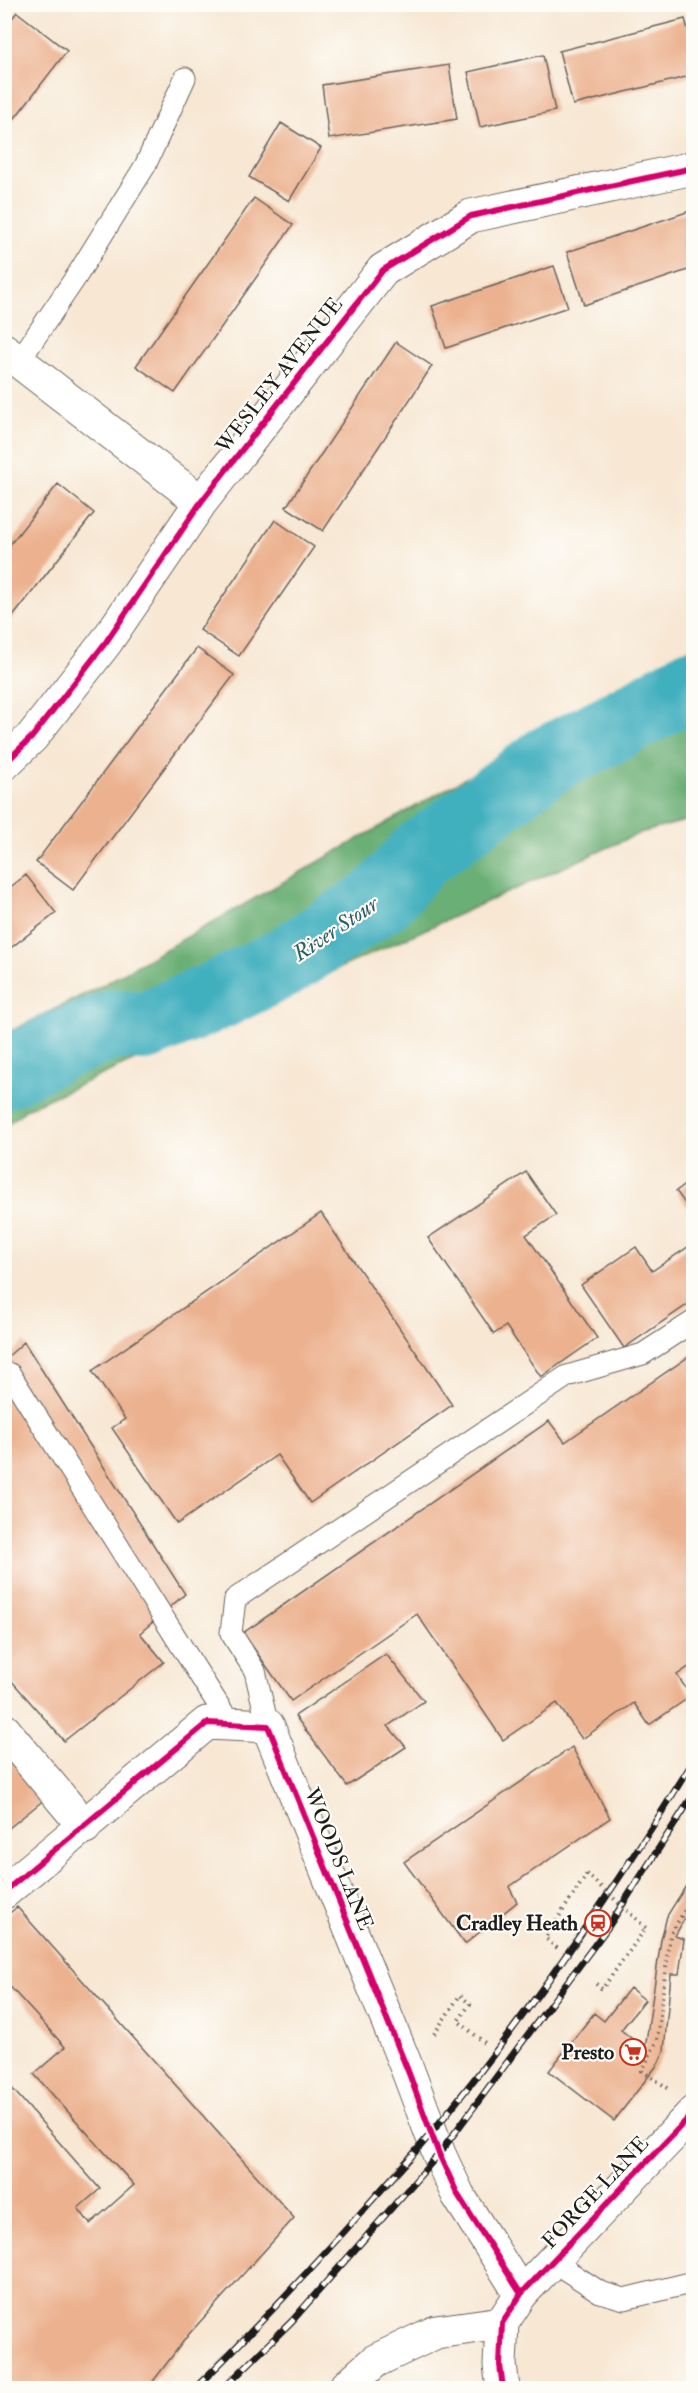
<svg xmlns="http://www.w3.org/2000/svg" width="698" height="2393" font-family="'IM FELL Double Pica',serif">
<rect width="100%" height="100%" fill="#fdfcf7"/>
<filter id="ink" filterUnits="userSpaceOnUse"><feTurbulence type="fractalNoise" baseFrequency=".0167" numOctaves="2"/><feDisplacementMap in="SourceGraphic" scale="12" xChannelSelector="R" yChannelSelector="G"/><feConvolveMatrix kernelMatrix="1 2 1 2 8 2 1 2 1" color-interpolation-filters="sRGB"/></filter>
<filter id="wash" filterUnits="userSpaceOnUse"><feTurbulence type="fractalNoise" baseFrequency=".008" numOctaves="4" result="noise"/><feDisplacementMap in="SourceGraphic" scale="24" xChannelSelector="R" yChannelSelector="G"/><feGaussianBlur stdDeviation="1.35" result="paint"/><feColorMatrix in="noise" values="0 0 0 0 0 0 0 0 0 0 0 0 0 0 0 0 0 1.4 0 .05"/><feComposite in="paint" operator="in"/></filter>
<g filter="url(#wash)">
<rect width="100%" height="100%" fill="#f7e7d3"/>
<!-- forest -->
<path fill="#6aaf74" stroke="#436648" stroke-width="1.5" d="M693 648V819L640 833 28 1108 5 1126V1034L101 986Z"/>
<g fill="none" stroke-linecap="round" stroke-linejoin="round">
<!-- river -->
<path stroke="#41afbe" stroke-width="70" d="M4 1074 59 1046 115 1024 145 1026 216 996 285 962 381 899 419 856 547 761 614 727 694 683"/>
</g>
<g id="blocks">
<!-- building -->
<path fill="#ecb290" d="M17 12 67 51 4 132V28Z
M685 19 694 51V75L573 105 559 51Z
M543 55 555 111 480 127 468 72Z
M449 65 457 119 329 139 322 85Z
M281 123 321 148 289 201 249 177Z
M254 198 293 225 175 393 136 366Z
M690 211 694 220V268L584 305 567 252Z
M554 266 568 307 446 348 432 306Z
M396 342 432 366 323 531 286 507Z
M58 484 94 513 4 628V552Z
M275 520 314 547 239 656 200 630Z
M197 648 234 675 73 890 36 862Z
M26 875 56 913 4 953V892Z
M526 1172 556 1215 526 1235 597 1338 541 1377 506 1326 494 1334 428 1238Z
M694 1179V1216L676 1191Z
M321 1213 452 1405 310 1503 277 1455 177 1524 112 1428 125 1419 92 1371Z
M694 1243V1300L624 1348 581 1285 636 1247 652 1271Z
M24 1342 185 1594 140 1633 164 1662 64 1741 4 1672V1360Z
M694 1353V1663L677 1675 691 1696 649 1725 634 1703 582 1739 557 1703 503 1740 417 1614 291 1701 243 1633 549 1421 565 1442Z
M386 1654 424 1701 388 1726 406 1747 347 1786 295 1716Z
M572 1747 610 1818 509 1887 517 1902 465 1944 404 1862Z
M13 1759 45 1799 4 1832V1766Z
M694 1873V1901L675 1936 684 1939 679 1974H671L664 2051 658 2064 614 2121 549 2071 594 2013 604 2021 630 1988 645 2000 621 2030 645 2049 661 1940 667 1916Z
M17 1907 294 2218 189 2334 148 2388H4V2091L10 2086 100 2189 78 2208 90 2224 134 2185 34 2074 65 2047 4 1980V1918Z"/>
</g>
</g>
<g filter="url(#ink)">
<use href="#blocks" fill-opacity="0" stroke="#69635c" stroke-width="1.5"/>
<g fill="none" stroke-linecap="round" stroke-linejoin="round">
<defs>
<path id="lane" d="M19 361 76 277 145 166 185 78
M10 1374 231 1725
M268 1726 255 1671 231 1633 235 1599 567 1376 643 1354 694 1321
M552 2261 600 2292 624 2299 694 2282"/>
<path id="street" d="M4 350 201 502
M4 764 32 737 106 642 201 502 383 270 471 216 693 168
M4 1730 85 1827
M4 1892 207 1723 268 1726 408 2071 439 2154 458 2195 521 2294
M345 2388 375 2361 436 2332 502 2323"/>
<path id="primary" d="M503 2388 500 2365 502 2323 521 2294 694 2112"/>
</defs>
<!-- lane casing -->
<use href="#lane" stroke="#69635c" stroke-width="23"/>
<!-- street casing -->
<use href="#street" stroke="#69635c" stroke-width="35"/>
<!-- primary casing -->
<use href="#primary" stroke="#69635c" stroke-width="35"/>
<!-- path -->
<path stroke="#69635c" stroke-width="4" stroke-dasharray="1.5 4.5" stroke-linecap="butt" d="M557 1948 545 1938 587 1874
M596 1984 602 1989 646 1928
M434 2034 460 1995 470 2004 458 2021 485 2043
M668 2088 642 2071 657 2040 670 1935 694 1895"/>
<!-- lane -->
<use href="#lane" stroke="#fff" stroke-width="21"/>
<!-- street -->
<use href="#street" stroke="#fff" stroke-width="33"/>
<!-- primary -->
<use href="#primary" stroke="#fff" stroke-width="33"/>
<defs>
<path id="rail" d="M195 2388C254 2331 311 2269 366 2207 388 2182 411 2158 432 2132 528 2015 615 1889 694 1760
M224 2388 292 2321 439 2154 608 1927 694 1794"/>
</defs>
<!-- rail casing -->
<use href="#rail" stroke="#1c1c1c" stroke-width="7"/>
<!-- rail -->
<use href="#rail" stroke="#fdfcf7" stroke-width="4.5" stroke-dasharray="14" stroke-linecap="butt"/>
<!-- path-bridge -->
<path stroke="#69635c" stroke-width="4" stroke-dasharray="1.5 4.5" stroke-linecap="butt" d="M587 1874 646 1928"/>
<defs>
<path id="cycleway" d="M4 764 32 737 106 642 201 502 383 270 471 216 693 168
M4 1892 207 1723 268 1726 408 2071 439 2154 458 2195 521 2294
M503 2388 500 2365 502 2323 521 2294 694 2112"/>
</defs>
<!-- cycleway casing -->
<use href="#cycleway" stroke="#fdfcf7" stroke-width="10"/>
<!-- cycleway -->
<use href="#cycleway" stroke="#d6006c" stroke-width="6"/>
</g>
</g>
<!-- icons -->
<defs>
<symbol id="station-ring" viewBox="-11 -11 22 22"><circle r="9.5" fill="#fdfcf7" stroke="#c8321e" stroke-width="1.5"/><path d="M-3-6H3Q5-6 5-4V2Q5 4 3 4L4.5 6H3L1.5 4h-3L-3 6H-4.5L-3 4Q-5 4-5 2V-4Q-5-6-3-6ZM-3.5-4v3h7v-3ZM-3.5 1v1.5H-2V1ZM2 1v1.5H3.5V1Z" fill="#c8321e"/></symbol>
<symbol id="supermarket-ring" viewBox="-11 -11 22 22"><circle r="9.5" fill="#fdfcf7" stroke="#c8321e" stroke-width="1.5"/><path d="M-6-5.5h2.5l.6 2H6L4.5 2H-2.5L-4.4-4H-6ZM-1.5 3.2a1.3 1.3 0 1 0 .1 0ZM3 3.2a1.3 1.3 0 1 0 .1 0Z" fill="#c8321e"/></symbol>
</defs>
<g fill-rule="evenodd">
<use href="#station-ring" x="583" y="1908" width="30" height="30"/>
<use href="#supermarket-ring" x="618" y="2037" width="30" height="30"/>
</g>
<g text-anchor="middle" stroke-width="4.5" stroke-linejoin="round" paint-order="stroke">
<!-- street labels -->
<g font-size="21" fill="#1c1c1c" stroke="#fdfcf7">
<text transform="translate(279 375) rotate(-52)" y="7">WESLEY AVENUE</text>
<text transform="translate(339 1859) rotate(68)" y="7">WOODS LANE</text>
<text transform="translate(595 2192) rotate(-47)" y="7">FORGE LANE</text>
</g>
<!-- poi labels -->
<g font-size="21" font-weight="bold" fill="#1c1c1c" stroke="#fdfcf7" text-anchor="end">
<text x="578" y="1930">Cradley Heath</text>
<text x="614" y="2059">Presto</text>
</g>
<!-- water labels -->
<g font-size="22" font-style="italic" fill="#2d5e65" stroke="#fdfcf7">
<text transform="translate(335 928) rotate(-34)" y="8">River Stour</text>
</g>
</g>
<!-- margin -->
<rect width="698" height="2393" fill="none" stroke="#fdfcf7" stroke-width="24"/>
</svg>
